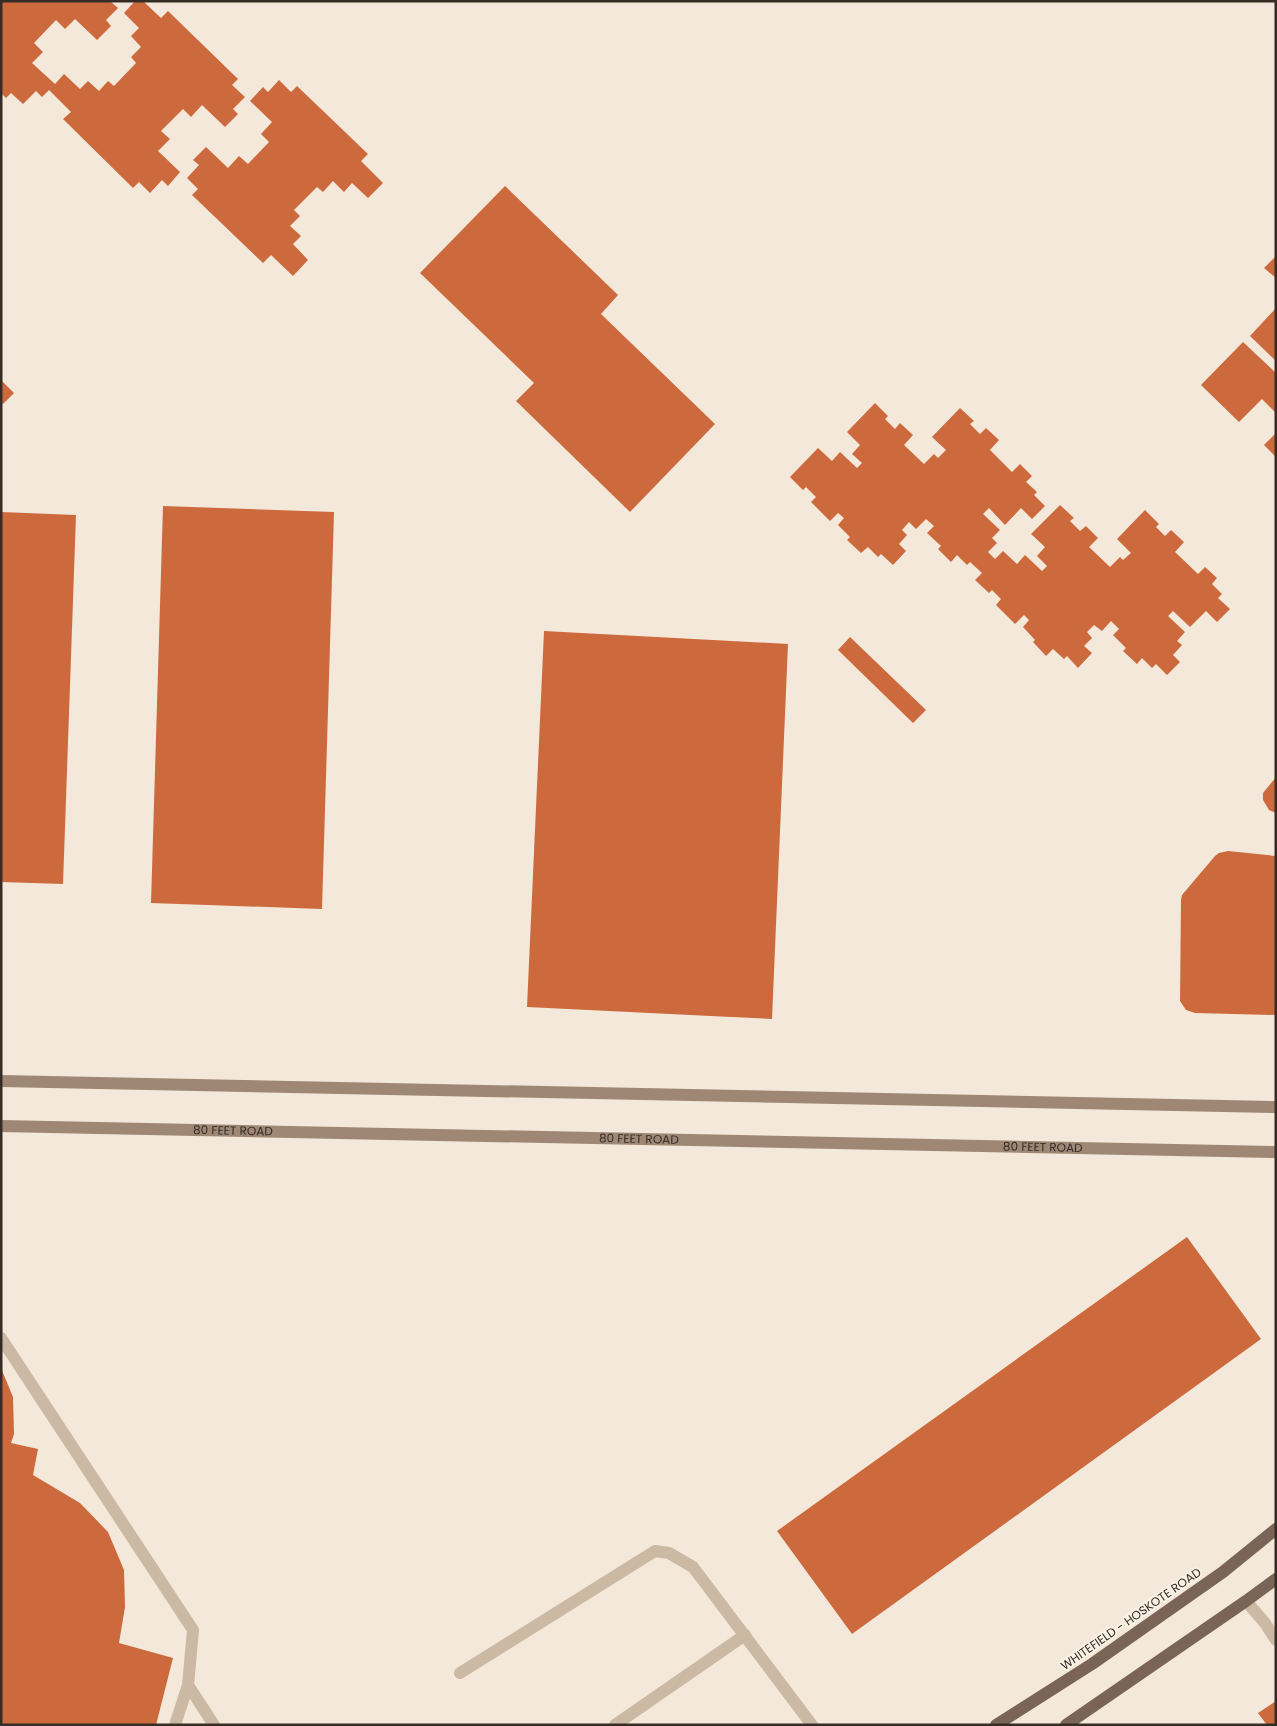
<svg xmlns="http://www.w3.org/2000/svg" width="1277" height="1726" font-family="Poppins,sans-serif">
<rect width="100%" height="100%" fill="#f3e8d9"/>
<!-- building -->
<path fill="#cd6a3d" d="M1 1H110L118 8 106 20 111 26 97 40 75 19 65 29 56 20 34 43 43 52 32 63 55 84 64 74 80 89 88 81 99 91 108 81 114 86 136 63 131 57 141 47 131 36 139 28 124 13 135 1H143L161 18 168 11 238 79 232 85 245 97 233 109 238 114 225 127 202 105 191 117 183 109 161 131 170 139 158 151 180 172 168 186 162 180 150 193 139 182 133 188 63 119 71 112 49 90 42 97 36 91 23 104 11 93 6 98 1 93Z
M279 80 291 92 297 86 368 154 361 161 383 183 368 198 352 183 344 192 333 181 323 192 317 187 294 210 300 216 290 226 301 236 293 244 308 260 293 276 271 255 263 263 192 195 198 189 187 178 199 165 193 160 206 147 228 168 239 156 248 164 269 142 261 134 272 122 250 101 263 87 268 92Z
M505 186 618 295 601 314 715 424 630 512 516 401 534 383 420 273Z
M1276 256V278L1264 268Z
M1276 308V361L1250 336Z
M1243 342 1276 373V413L1262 399 1239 422 1201 385Z
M1 380 14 393 3 404 1 402Z
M875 403 888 416 885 419 895 429 900 423 913 435 904 445 924 464 934 454 938 458 946 450 932 437 960 408 974 421 970 424 980 434 986 428 999 440 990 450 1012 472 1020 464 1032 476 1026 482 1037 492 1034 495 1045 506 1032 519 1021 508 1005 525 989 508 983 514 1000 530 992 538 997 543 988 552 995 559 1003 551 1017 564 1025 555 1042 571 1047 566 1037 556 1045 547 1031 534 1060 505 1074 518 1070 521 1080 531 1086 526 1098 538 1089 547 1110 567 1120 557 1123 560 1131 553 1117 539 1145 510 1159 524 1156 527 1165 536 1171 530 1184 542 1175 552 1198 574 1205 567 1217 578 1212 584 1222 594 1218 598 1230 609 1217 622 1206 611 1190 627 1173 611 1168 616 1185 632 1177 641 1182 645 1173 655 1180 662 1167 675 1156 664 1152 668 1142 658 1137 664 1123 651 1126 648 1113 635 1119 629 1111 621 1102 631 1094 625 1087 632 1092 638 1084 646 1092 653 1078 668 1067 656 1064 659 1053 649 1046 656 1033 642 1035 640 1023 627 1029 620 1024 615 1015 624 996 605 1001 599 992 590 989 593 975 580 982 573 970 562 967 565 957 555 951 562 938 549 941 546 927 533 934 526 926 519 916 529 909 522 902 530 907 535 899 544 906 551 893 565 881 554 878 557 868 547 861 553 847 540 850 537 838 525 844 518 838 513 830 521 811 502 816 497 806 487 803 490 790 477 818 448 832 461 840 452 857 468 862 463 852 454 860 445 847 432Z
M1276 433V457L1264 445Z
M163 506 334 512 322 909 151 903Z
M1 512 76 515 63 884 1 882Z
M544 631 788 644 772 1019 527 1007Z
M850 637 926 710 913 723 838 650Z
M1276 777V813L1269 810 1263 800V793Z
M1228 851 1276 856V1015L1195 1013 1186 1010 1180 1001 1181 900 1182 895 1215 856 1219 853Z
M1187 1237 1261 1339 852 1634 777 1531Z
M1 1368 13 1397 14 1434 11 1443 38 1449 33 1475 80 1503 108 1532 124 1570 125 1607 119 1643 173 1658 156 1725H1Z
M1276 1701V1725H1267L1258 1713Z"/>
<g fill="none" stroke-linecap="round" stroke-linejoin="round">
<!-- lane -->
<path stroke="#cbb9a4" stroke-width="12" d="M1 1338 193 1630 188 1685 175 1725
M1246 1601 1265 1623 1276 1640
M460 1673 655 1551 669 1553 693 1567 812 1725
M188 1685 214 1725
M615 1725 745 1635"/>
<!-- secondary -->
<g stroke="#9f8775" stroke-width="12">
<path d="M1 1081 1276 1107"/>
<path id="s1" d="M1 1126 1276 1152"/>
</g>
<!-- primary -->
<path stroke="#796456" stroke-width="12" d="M996 1725 1092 1664 1223 1572 1276 1529
M1066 1725 1246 1601 1276 1579"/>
</g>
<g text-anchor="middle" stroke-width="4" stroke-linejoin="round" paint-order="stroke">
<!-- street labels -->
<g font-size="12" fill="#362c26" stroke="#faf2e5">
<text dy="4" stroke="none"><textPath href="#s1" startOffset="232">80 FEET ROAD</textPath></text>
<text dy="4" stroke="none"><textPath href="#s1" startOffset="638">80 FEET ROAD</textPath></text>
<text dy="4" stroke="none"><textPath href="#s1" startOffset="1042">80 FEET ROAD</textPath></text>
<text transform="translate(1131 1619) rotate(-35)" y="4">WHITEFIELD - HOSKOTE ROAD</text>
</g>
</g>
<!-- border -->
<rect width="1277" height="1726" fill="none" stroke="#362c26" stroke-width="5"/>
</svg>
